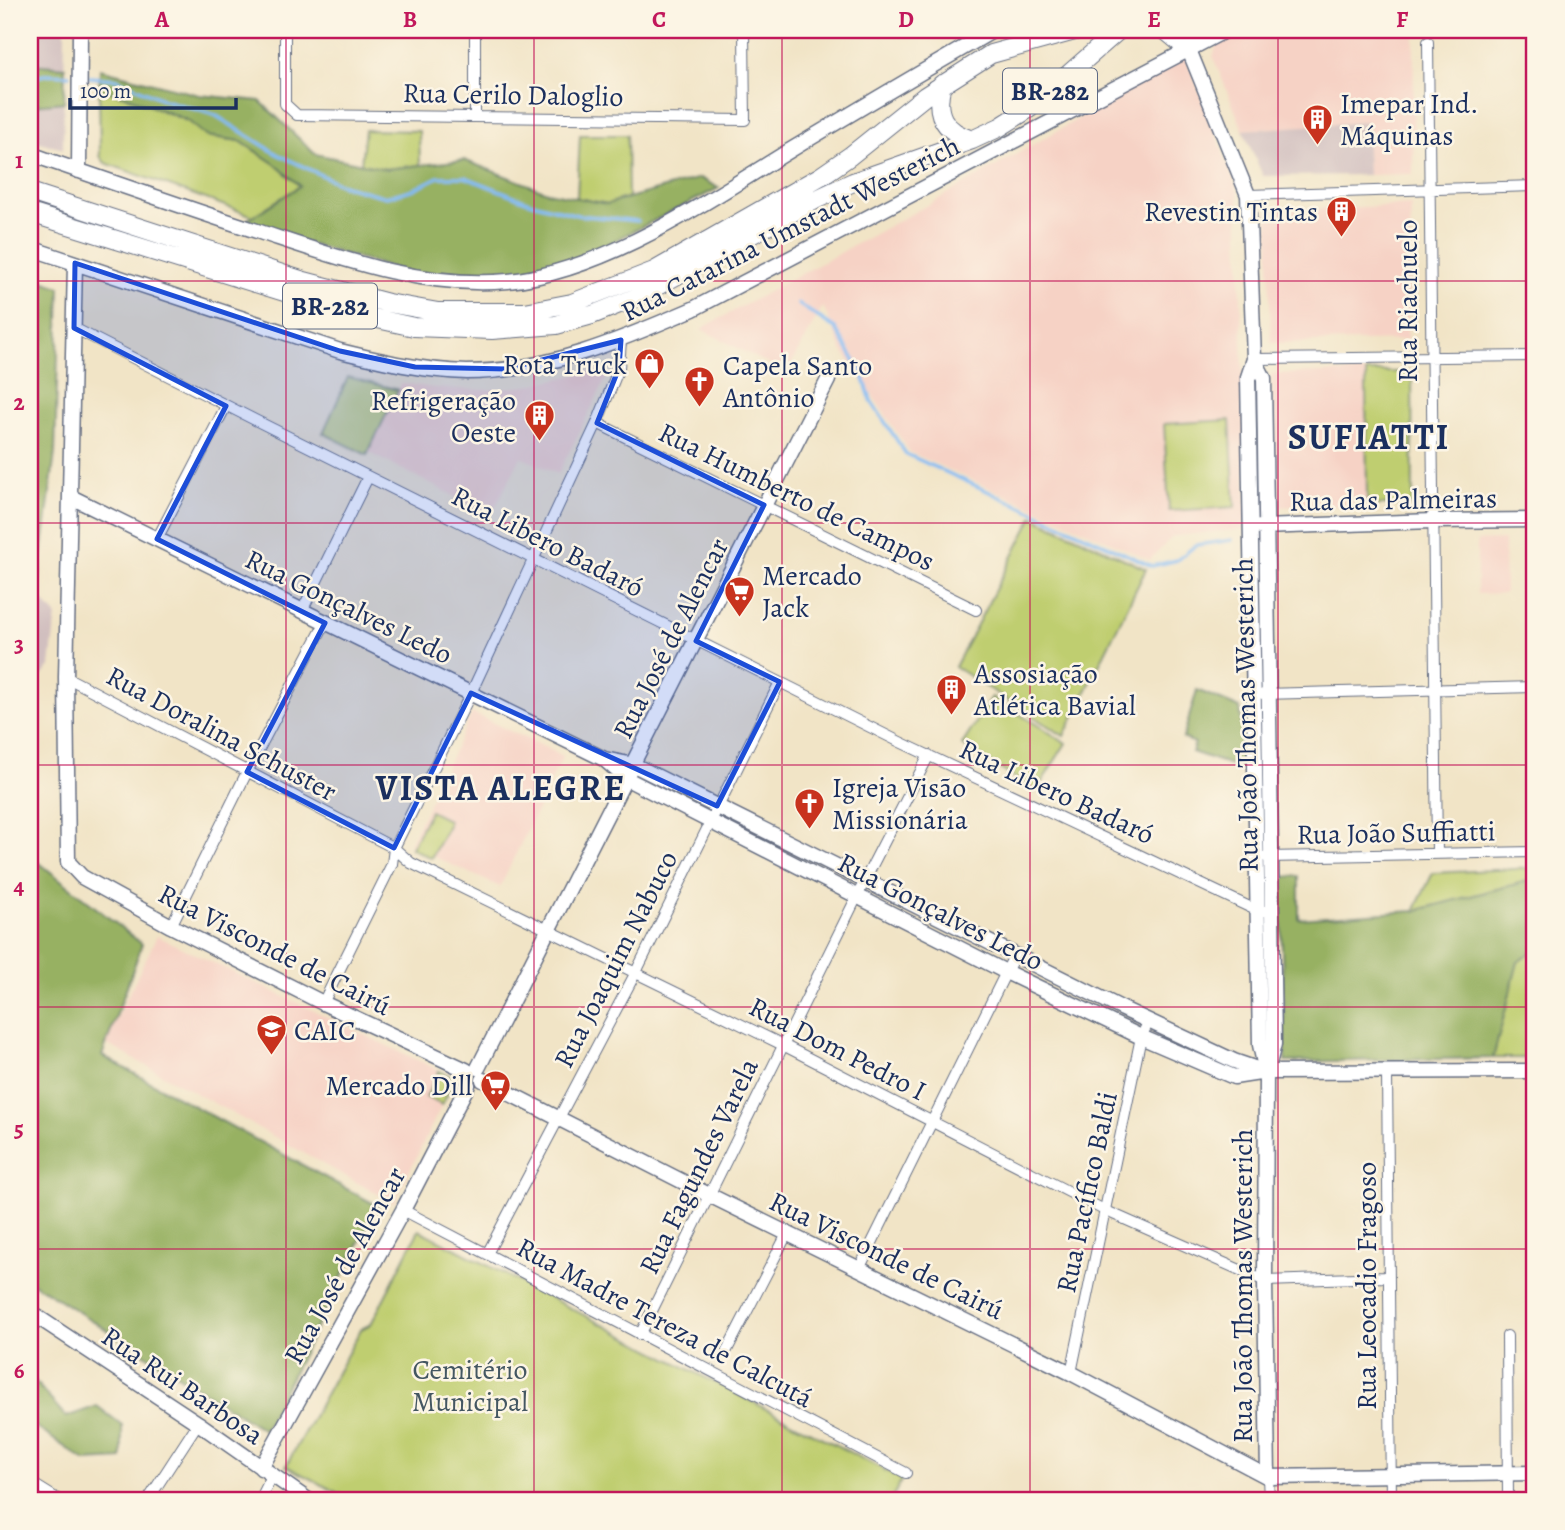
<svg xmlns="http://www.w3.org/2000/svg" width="1565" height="1530" font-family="Alegreya,serif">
<rect width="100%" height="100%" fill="#fcf5e5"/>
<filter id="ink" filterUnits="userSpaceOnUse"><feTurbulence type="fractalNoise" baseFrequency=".0143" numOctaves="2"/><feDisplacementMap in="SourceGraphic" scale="14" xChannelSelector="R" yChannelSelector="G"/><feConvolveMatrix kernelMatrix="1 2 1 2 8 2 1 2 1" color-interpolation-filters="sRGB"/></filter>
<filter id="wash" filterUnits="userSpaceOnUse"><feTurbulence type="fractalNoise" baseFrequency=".00686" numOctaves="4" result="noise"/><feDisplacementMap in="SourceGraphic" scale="28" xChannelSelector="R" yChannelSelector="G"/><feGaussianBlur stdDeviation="1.57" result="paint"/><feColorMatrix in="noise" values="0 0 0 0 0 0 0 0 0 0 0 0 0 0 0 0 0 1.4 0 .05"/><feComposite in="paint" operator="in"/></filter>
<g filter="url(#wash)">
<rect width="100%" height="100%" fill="#f1e4c6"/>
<!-- built -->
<path fill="#f6d2c5" d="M1240 30H1414L1413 174 1368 175 1366 122 1243 130 1213 57 1217 43Z
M1186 57 1238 192 1247 529 1173 536 1150 560 910 452 842 350 823 306 786 373 701 329 933 202Z
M1411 205 1407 340 1271 343 1268 211Z
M602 369 608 371 607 377 558 474 521 457 491 515 366 451 401 383 434 388 484 390 526 386Z
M1366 372 1367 505 1273 507 1271 374Z
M1504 540 1505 593 1477 594V541Z
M472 713 563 756 500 887 409 845Z
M157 936 455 1078 394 1203 105 1043Z"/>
<!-- industrial -->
<path fill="#d1bfbf" d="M30 30H65L63 149 30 139Z
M1366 122 1368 175 1263 176 1243 130Z
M30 588 56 615 50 666 30 691Z"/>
<!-- green -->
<path fill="#bfce70" stroke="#6d7e67" stroke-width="2" d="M99 89 126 96 187 121 206 136 240 141 275 164 300 186 253 216 105 163 100 156Z
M365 130 419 131 420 165 386 169 361 164Z
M580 135H627L628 197 608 204 577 198Z
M1366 372H1412L1413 505H1367Z
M348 377 398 390 367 455 323 433Z
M1230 420 1235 507 1169 511 1164 424Z
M1033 517 1146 569 1064 736 955 667Z
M992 697 1066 743 1036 791 962 745Z
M430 811 448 820V825L431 858 411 848Z
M1535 868V879L1414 911 1433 873Z
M1535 950V1058H1493L1518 961Z
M439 1071 455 1078 442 1105 426 1097Z
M419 1230 902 1479 891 1500H351L286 1466 361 1329 371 1324Z"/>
<!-- forest -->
<path fill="#97b162" stroke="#597060" stroke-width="2" d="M30 64 65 67 64 102 34 105 30 102Z
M100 69 199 95 260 101 315 154 386 169 464 160 547 192 607 204 700 178 719 188 576 260 507 279 413 274 241 224 300 186 275 164 240 141 206 136 187 120 126 96 99 89Z
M30 277 60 287 55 453 37 594 30 588Z
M1197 690 1240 708 1246 770 1192 752 1195 743 1183 738Z
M30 858 42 865 142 944 102 1056 378 1206 264 1430 30 1281Z
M1299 876V919L1414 911 1535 879V950L1518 962 1493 1058 1285 1062 1280 877Z
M30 1376 66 1417 97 1406 122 1425V1459L85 1461 30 1423Z"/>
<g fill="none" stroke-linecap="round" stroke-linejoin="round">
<!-- stream -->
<path stroke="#84bbf4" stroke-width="3.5" d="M89 77 117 79 164 100 215 115 277 154 342 185 386 197 414 189 438 177H465L529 202 577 215 638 221
M30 78 49 74 69 75
M798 304 835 328 863 375 871 401 906 454 1152 566 1177 560 1196 545 1232 540"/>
</g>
</g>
<g filter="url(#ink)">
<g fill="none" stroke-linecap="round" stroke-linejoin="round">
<defs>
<path id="street" d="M285 30V104L297 115 745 120 744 30
M1428 42 1437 854
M475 116V30
M1248 195 1535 186
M74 328 257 421 900 742 1258 911H1272
M1254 359 1535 356
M597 423 976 610
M157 539 226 406
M302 611 368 477
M66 677 394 848 411 863 783 1045 1104 1210 1265 1281 1387 1277
M1263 694 1535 687
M1266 857 1535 852
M171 926 247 772 325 623
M323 1003 392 864 394 848 471 693 597 423 619 368 621 340
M1387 1072 1391 1500
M403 1210 906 1473
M487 1254 636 972 780 682
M859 1269 1014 956
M640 1335 873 864 929 755
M1507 1336 1508 1500
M727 1350 787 1234
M1071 1373 1141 1037 1149 1021
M1268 1477 1269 1500
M30 1482 59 1500
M148 1500 198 1423
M260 1500 272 1476"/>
<path id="secondary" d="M1189 50 1248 195 1254 359 1248 377 1260 1045 1266 1072 1265 1281 1268 1477
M30 154C106 180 183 207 260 232 339 258 423 289 508 281 604 272 707 201 789 151 857 110 925 70 994 30
M79 171 80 30
M30 248 340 351C381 361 424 371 467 372 546 372 621 340 693 309L1226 30
M75 263 66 677 68 862 82 877 171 926 323 1003 466 1070
M1254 359 1264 378 1274 1044 1267 1072
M71 497 604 759 634 765 1123 1009 1234 1061 1266 1072
M1260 527 1433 521 1535 520
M605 760 627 779 1006 972 1141 1037 1234 1077 1266 1072 1535 1071
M478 1068 828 380
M483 1080 709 1195 1071 1373 1268 1477 1535 1473
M30 1312 198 1423 308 1500
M261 1468 403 1210 468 1085"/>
<path id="highway" d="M1165 30 1189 50
M942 84C934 113 943 131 972 140
M30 192 304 281 388 303 438 312H525L572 303 654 271 821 176 850 156 925 96 991 54 1078 30
M30 213 355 314 414 327 492 330 556 325 592 315 637 297 815 200 853 182 972 140 1000 127 1030 108 1119 30"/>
</defs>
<!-- street casing -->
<use href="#street" stroke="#666e82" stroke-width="12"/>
<!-- secondary casing -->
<use href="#secondary" stroke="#666e82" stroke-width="17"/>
<!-- highway casing -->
<use href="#highway" stroke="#666e82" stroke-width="20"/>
<!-- street -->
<use href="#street" stroke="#fff" stroke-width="10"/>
<!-- secondary -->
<use href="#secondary" stroke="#fff" stroke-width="14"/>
<!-- highway -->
<use href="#highway" stroke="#fff" stroke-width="18"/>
</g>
</g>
<!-- marked area -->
<path fill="#1d4ed8" fill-opacity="0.2" stroke="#1d4ed8" stroke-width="5" stroke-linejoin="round" d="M75 263 340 351 415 367 506 369 621 340 619 368 597 423 764 505 696 641 780 682 717 806 471 693 394 848 247 772 325 623 157 539 226 406 74 328Z"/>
<!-- grid -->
<path fill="none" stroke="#c2185b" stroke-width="2" stroke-opacity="0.55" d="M286 30V1500M534 30V1500M782 30V1500M1030 30V1500M1278 30V1500M30 281H1535M30 523H1535M30 765H1535M30 1007H1535M30 1249H1535"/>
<!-- icons -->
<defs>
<symbol id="building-pin" viewBox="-11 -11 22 30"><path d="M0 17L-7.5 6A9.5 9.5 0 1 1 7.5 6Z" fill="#c8321e" stroke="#fcf5e5"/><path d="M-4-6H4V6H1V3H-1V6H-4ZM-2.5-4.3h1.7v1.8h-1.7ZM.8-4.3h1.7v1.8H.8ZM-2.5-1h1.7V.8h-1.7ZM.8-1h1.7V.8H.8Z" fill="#fff"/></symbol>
<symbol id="shop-pin" viewBox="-11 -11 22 30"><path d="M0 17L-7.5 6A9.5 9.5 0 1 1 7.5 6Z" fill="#c8321e" stroke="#fcf5e5"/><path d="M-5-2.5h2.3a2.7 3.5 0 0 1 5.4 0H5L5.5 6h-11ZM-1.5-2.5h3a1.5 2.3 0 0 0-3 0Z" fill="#fff"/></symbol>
<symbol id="church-pin" viewBox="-11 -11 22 30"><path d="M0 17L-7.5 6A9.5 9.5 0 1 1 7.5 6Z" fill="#c8321e" stroke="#fcf5e5"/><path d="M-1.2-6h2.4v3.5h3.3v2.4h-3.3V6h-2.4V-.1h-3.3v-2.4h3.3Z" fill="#fff"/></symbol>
<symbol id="supermarket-pin" viewBox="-11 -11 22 30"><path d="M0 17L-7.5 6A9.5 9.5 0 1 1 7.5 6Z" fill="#c8321e" stroke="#fcf5e5"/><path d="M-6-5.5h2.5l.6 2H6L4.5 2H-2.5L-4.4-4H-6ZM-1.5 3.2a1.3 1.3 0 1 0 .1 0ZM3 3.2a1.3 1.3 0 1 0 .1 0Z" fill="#fff"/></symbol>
<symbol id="school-pin" viewBox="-11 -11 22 30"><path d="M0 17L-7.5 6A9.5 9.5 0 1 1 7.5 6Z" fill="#c8321e" stroke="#fcf5e5"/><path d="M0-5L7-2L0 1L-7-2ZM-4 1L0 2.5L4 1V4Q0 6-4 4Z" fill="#fff"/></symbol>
</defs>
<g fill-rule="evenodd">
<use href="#building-pin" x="1300" y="102" width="35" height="47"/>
<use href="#building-pin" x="1324" y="194" width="35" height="47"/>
<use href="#shop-pin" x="632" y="346" width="35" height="47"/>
<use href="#church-pin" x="682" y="364" width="35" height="47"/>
<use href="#building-pin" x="522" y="398" width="35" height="47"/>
<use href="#supermarket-pin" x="722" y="574" width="35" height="47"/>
<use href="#building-pin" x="934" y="672" width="35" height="47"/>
<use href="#church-pin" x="792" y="786" width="35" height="47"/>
<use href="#school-pin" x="254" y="1012" width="35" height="47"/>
<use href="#supermarket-pin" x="478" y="1068" width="35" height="47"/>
</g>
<g text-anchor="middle" stroke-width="5" stroke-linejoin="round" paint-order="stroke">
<!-- shield labels -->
<g fill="#fcf5e5" stroke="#5e6a86" stroke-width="2">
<rect x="1003" y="68.5" width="94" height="45" rx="5"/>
<rect x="283" y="283.5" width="94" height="45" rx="5"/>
</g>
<g font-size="26" font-weight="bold" fill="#1b2f5e">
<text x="1050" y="100">BR-282</text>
<text x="330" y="315">BR-282</text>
</g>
<!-- street labels -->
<g font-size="28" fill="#1b2f5e" stroke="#fcf5e5">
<text transform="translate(513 94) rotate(1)" y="10">Rua Cerilo Daloglio</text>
<text transform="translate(790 228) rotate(-27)" y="10">Rua Catarina Umstadt Westerich</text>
<text transform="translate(1407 301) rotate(-90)" y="10">Rua Riachuelo</text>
<text transform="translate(797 496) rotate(26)" y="10">Rua Humberto de Campos</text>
<text transform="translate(1393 499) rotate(-1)" y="10">Rua das Palmeiras</text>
<text transform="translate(548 541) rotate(27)" y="10">Rua Libero Badaró</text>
<text transform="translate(349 606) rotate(26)" y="10">Rua Gonçalves Ledo</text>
<text transform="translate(670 638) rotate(-63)" y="10">Rua José de Alencar</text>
<text transform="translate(1245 715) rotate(-91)" y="10">Rua João Thomas Westerich</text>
<text transform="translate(222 733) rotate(28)" y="10">Rua Doralina Schuster</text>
<text transform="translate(1057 791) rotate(25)" y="10">Rua Libero Badaró</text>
<text transform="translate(1396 832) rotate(-1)" y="10">Rua João Suffiatti</text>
<text transform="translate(941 911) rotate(27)" y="10">Rua Gonçalves Ledo</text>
<text transform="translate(275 949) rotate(27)" y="10">Rua Visconde de Cairú</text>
<text transform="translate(615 959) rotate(-63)" y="10">Rua Joaquim Nabuco</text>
<text transform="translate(838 1048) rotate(27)" y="10">Rua Dom Pedro I</text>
<text transform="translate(698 1166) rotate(-64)" y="10">Rua Fagundes Varela</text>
<text transform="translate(1086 1192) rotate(-78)" y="10">Rua Pacífico Baldi</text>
<text transform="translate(887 1255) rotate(26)" y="10">Rua Visconde de Cairú</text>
<text transform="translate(344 1265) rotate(-61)" y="10">Rua José de Alencar</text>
<text transform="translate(1242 1286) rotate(-90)" y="10">Rua João Thomas Westerich</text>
<text transform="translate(1366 1286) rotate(-90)" y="10">Rua Leocadio Fragoso</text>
<text transform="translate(665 1322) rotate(28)" y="10">Rua Madre Tereza de Calcutá</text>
<text transform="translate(183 1385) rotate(34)" y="10">Rua Rui Barbosa</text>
</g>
<!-- poi labels -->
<g font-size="28" fill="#1b2f5e" stroke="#fcf5e5" text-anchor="start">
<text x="1340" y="113">Imepar Ind.<tspan x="1340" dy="32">Máquinas</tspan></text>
<text x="1318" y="221" text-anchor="end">Revestin Tintas</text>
<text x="627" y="374" text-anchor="end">Rota Truck</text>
<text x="723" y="375">Capela Santo<tspan x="723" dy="32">Antônio</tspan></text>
<text x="516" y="410" text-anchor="end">Refrigeração<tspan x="516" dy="32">Oeste</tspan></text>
<text x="762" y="585">Mercado<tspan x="762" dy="32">Jack</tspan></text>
<text x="974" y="683">Assosiação<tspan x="974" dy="32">Atlética Bavial</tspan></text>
<text x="832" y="797">Igreja Visão<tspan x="832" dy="32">Missionária</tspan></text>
<text x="294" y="1040">CAIC</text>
<text x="472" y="1095" text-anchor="end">Mercado Dill</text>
</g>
<!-- park labels -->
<g font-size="28" fill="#445762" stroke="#fcf5e5">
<text x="470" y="1379">Cemitério<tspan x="470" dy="32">Municipal</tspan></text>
</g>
<!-- district labels -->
<g font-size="35" font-weight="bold" letter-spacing="2" fill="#1b2f5e" stroke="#fcf5e5">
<text x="1369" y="449">SUFIATTI</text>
<text x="501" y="800">VISTA ALEGRE</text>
</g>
</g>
<!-- margin -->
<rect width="1565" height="1530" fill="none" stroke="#fcf5e5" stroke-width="77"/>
<!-- scale -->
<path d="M70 98v10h166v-10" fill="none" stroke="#1b2f5e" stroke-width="3.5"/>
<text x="80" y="98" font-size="21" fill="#1b2f5e" stroke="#fcf5e5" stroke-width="5" paint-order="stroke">100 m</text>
<rect x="38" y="38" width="1488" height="1454" fill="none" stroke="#c2185b" stroke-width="2.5"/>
<g font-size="23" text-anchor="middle" font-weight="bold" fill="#c2185b">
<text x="162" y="27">A</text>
<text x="410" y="27">B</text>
<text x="659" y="27">C</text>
<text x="906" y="27">D</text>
<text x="1154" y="27">E</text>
<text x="1402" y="27">F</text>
<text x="19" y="168">1</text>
<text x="19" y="410">2</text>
<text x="19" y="652">3</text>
<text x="19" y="894">4</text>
<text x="19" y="1136">5</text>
<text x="19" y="1378">6</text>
</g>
</svg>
